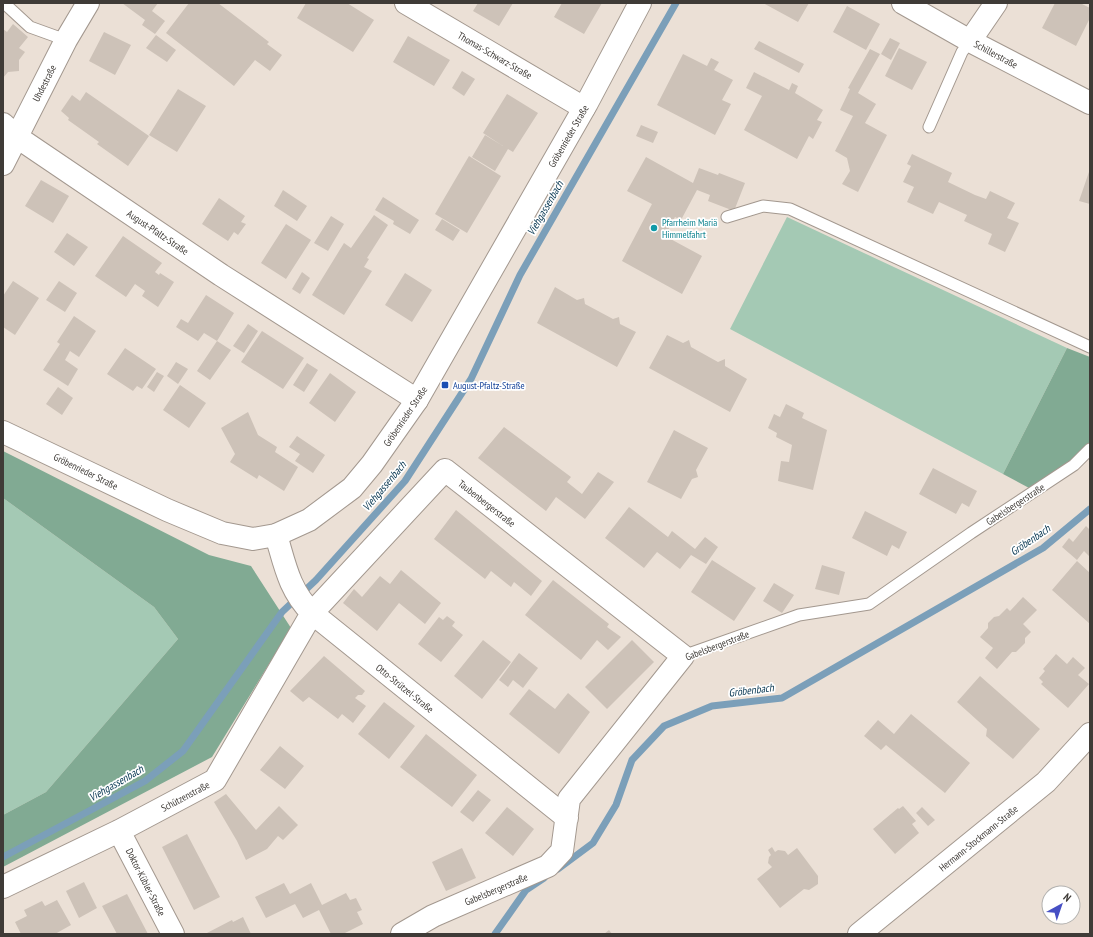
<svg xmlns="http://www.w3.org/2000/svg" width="1093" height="937" font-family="'PT Sans Narrow',sans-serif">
<rect width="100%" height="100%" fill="#ebe0d6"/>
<!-- green -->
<path fill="#a4c9b4" d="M787 217 1067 348 1003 474 730 329Z
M3 498 154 607 178 639 46 792 3 815Z"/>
<!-- forest -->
<path fill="#81aa93" d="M1067 348 1090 357V444L1073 461 1031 489 1003 474Z
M3 451 209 555 251 566 291 628 212 757 3 867V815L46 792 178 639 154 607 3 498Z"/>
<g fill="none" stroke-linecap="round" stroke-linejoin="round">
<!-- stream -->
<path stroke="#7b9fb9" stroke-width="7" d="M3 857 145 781 183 751 282 612 316 580 405 481 471 379 520 275 676 3
M558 869 593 843 616 805 632 760 664 726 712 706 782 698 1043 548 1090 509
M495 934 526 890 544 878"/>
</g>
<!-- building -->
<path fill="#cdc2b8" d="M122 3H158L152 11 165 21 155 34 142 25 145 20Z
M189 3H218L269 42 267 44 282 55 270 71 255 60 234 86 166 33Z
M306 3H347L374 20 353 52 297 18Z
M478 3H513L499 26 473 11Z
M562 3H602L584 34 554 17Z
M763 3H809L798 22Z
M1055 3H1080L1090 8V18L1076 46 1042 28Z
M847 6 880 24 866 50 833 32Z
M13 24 28 37 19 48 25 52 19 60V71L8 72 3 78V29L7 32Z
M104 32 131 45 115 75 89 61Z
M156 35 176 50 167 62 146 48Z
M408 36 450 60 434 86 393 62Z
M890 38 900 43 891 60 881 54Z
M759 41 804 64 799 73 754 49Z
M899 48 927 62 912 90 885 76Z
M870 49 880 54 858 93 876 104 865 123 887 135 858 192 842 184 850 171 847 158 835 151 853 116 840 110 850 89 848 88Z
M683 54 707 66 711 58 719 62 714 70 733 80 722 100 731 104 715 135 657 105Z
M462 71 475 79 464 96 452 88Z
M754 72 789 90 792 83 798 86 795 93 823 110 817 120 822 122 813 139 809 136 797 159 744 130 762 96 746 88Z
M178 89 206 106 177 152 149 135Z
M86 92 149 136 128 166 97 144 99 142 68 120 69 118 61 111 72 95 80 101Z
M507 94 538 113 513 152 508 149 495 171 472 157 485 135 503 146 483 133Z
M641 125 658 132 653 143 636 136Z
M912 154 952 173 948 182 975 195 986 199 990 191 1015 203 1007 218 1019 223 1005 252 988 244 992 234 964 221 967 215 939 202 933 214 907 202 914 187 903 182 911 166 907 164Z
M469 156 501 176 467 233 435 214Z
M646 157 693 183 699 168 718 175 719 173 745 183 734 211 708 201 710 195 697 190 681 220 675 217 665 236 702 256 682 294 622 261 652 204 627 191Z
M1090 169V204L1079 201Z
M41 180 69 196 53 223 25 206Z
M283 190 307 206 297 221 274 206Z
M383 197 419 220 410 234 393 224 394 221 375 210Z
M219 198 245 216 241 222 246 224 238 235 234 232 228 241 202 224Z
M374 215 388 225 367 258 369 259 364 267 372 271 344 315 312 295 344 243 351 248Z
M331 216 344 224 328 251 314 243Z
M442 219 460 230 453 241 435 230Z
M286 224 311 240 286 279 261 263Z
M67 233 88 247 74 266 54 252Z
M123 236 162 263 155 272 159 275 160 273 174 282 158 307 142 296 145 291 135 284 126 297 95 276Z
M302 272 310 278 300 294 292 289Z
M405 273 432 290 412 322 385 305Z
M13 281 39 298 15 335 3 327V296Z
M59 281 77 293 65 312 46 300Z
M555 287 577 300 584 298 585 304 613 319 619 317 620 324 636 332 617 367 537 323Z
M206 295 234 313 217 341 204 333 198 341 176 327 181 319 188 323Z
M74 316 96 331 79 357 70 351 65 360 78 369 68 386 43 370 60 344 57 342Z
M248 324 258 331 244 353 233 346Z
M262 331 304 358 283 389 241 362Z
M667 335 683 343 689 340 691 347 718 362 725 359V366L747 379 730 412 649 368Z
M217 341 231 350 210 380 197 371Z
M125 348 156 369 142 389 137 386 133 391 107 374Z
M176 362 188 369 178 384 167 376Z
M307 363 318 370 304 392 293 385Z
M157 372 164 376 154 392 147 387Z
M330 373 356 392 335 422 309 403Z
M180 385 206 403 189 428 163 410Z
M58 387 73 398 62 415 46 404Z
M786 404 804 413 802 418 827 430 813 490 778 481 781 461 789 462 792 445 776 437 777 433 768 428 774 414 780 417Z
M248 412 258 435 277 447 275 452 298 467 284 491 259 475 257 479 230 462 235 454 221 428Z
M504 427 571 477 567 482 582 494 598 472 614 482 585 519 556 497 546 511 478 458Z
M674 430 708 448 696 470 698 477 692 479 681 499 647 482Z
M297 436 325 455 313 473 295 461 300 454 289 447Z
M933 468 977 491 969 507 962 503 956 514 919 494Z
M629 507 668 537 672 531 695 549 705 537 718 547 706 564 691 555 680 569 657 552 644 568 605 538Z
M456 510 542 581 531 596 514 582 511 587 491 571 485 579 434 539Z
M865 511 907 532 899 549 892 545 887 556 852 538Z
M1086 526 1090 530V557L1084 551 1077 560 1062 547 1069 538 1073 542Z
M712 560 756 588 734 621 691 592Z
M1077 561 1090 573V624L1052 590Z
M822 565 845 572 839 595 815 589Z
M401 570 441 603 425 624 399 603 377 631 343 603 354 589 362 597 380 576 390 584Z
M553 580 609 624 607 627 621 637 608 650 597 640 581 660 525 615Z
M774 583 794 595 782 613 763 601Z
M1023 597 1037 610 1023 624 1031 632 1025 638V643L1016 652H1012L997 669 985 658 993 648 980 637 988 628V623L994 617 999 616 1007 608 1010 611Z
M447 616 455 622 452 626 463 635 441 662 418 644 439 617 443 620Z
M483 640 511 662 482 699 454 676Z
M632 640 654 662 607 709 585 687Z
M519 653 538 668 523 688 513 680 508 687 499 680Z
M1056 654 1067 664 1073 657 1085 668 1078 675 1089 684 1068 708 1041 684 1043 682 1039 678 1045 671 1043 669Z
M324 656 365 691 362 695H358L355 698 366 706 353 723 342 714 338 719 309 697 303 702 290 691Z
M980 676 1040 729 1013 759 986 736 987 729 957 702Z
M529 689 555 709 568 693 590 712 559 754 509 714Z
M384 702 415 726 389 759 358 734Z
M911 714 970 763 945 793 886 745 881 750 864 736 878 720 894 734Z
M426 734 477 775 452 807 400 767Z
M280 746 304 766 285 789 260 770Z
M478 790 491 800 473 822 460 812Z
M226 794 256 830 279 806 298 825 283 840 278 836 267 849 246 860 237 841 214 802Z
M903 806 916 821 912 824 919 833 895 854 873 829 898 808 899 809Z
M507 807 534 829 513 856 485 833Z
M922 807 935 820 928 826 916 813Z
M187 834 220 897 194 910 162 847Z
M772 847 775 852 778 850 785 851 788 855 797 848 818 876V884L809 890 804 889 780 908 757 879 772 867 768 863 769 857 771 855 768 850Z
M462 848 476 878 446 891 432 862Z
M84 882 97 908 79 918 66 891Z
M284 883 290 894 311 883 322 905 346 893 350 900 356 898 362 910 357 912 363 924 343 934H331L319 910 303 918 295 904 266 918 255 897Z
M127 894 148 934H117L102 906Z
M57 900 71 925 55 934H21L15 922 27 916 24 910 42 901 45 906Z
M243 917 251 934H205L232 920 233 922Z
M609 930 612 934H604Z"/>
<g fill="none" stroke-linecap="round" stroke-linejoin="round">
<defs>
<path id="service" d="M4 3 30 27 66 40
M929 127 962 52 970 41
M727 217 763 206 790 209 1090 347
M683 656 799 615 869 604 971 533 1074 465 1090 449"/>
<path id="minor" d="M406 3 584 108
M970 41 996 3
M3 124 17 137 221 275 417 400
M3 164 66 40 88 3
M276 535C285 565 289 590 312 613L567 818
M119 831 173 934
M3 887 119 831 215 780 312 613 445 470 683 656 569 799 562 851 548 866 433 916 402 934
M859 934 1046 782 1090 734"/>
<path id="tertiary" d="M903 3 970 41 1090 103
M3 432 167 510 222 533 253 539 276 535 309 520 352 488 372 464 417 400 587 103 640 3"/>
</defs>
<!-- service casing -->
<use href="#service" stroke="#a3988f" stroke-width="13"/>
<!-- minor casing -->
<use href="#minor" stroke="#a3988f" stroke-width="24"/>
<!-- tertiary casing -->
<use href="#tertiary" stroke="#a3988f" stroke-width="24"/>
<!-- service -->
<use href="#service" stroke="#fff" stroke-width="11"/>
<!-- minor -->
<use href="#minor" stroke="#fff" stroke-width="22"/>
<!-- tertiary -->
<use href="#tertiary" stroke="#fff" stroke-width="22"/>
</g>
<!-- markers -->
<circle fill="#0f9aa8" stroke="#fff" stroke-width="1.5" cx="654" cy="228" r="4"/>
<rect fill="#1a4fb4" stroke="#fff" stroke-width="1.5" x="441" y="381" width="8" height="8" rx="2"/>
<g text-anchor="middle" stroke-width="3.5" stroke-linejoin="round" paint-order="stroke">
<!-- street labels -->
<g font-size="10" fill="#3f3b37" stroke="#fff">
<text transform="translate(996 54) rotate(28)" y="4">Schillerstraße</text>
<text transform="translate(495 55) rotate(30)" y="4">Thomas-Schwarz-Straße</text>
<text transform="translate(44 83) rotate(-63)" y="4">Uhdestraße</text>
<text transform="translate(568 136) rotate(-60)" y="4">Gröbenrieder Straße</text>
<text transform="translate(158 232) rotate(34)" y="4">August-Pfaltz-Straße</text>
<text transform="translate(405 416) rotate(-56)" y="4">Gröbenrieder Straße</text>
<text transform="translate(86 471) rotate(26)" y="4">Gröbenrieder Straße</text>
<text transform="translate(487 503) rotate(38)" y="4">Taubenbergerstraße</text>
<text transform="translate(1015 504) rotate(-33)" y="4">Gabelsbergerstraße</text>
<text transform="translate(717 645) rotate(-21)" y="4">Gabelsbergerstraße</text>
<text transform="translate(405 688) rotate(39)" y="4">Otto-Strützel-Straße</text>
<text transform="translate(185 796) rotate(-28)" y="4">Schützenstraße</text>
<text transform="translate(978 838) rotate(-39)" y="4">Hermann-Stockmann-Straße</text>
<text transform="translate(146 882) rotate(63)" y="4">Doktor-Kübler-Straße</text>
<text transform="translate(496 889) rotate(-23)" y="4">Gabelsbergerstraße</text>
</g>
<!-- culture labels -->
<g font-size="10" fill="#0d838f" stroke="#fff" text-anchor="start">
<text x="662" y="226">Pfarrheim Mariä<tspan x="662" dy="12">Himmelfahrt</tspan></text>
</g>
<!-- transit labels -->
<g font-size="10" fill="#164399" stroke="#fff" text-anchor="start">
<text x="453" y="389">August-Pfaltz-Straße</text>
</g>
<!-- water labels -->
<g font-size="11" font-style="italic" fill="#04344f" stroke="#fff">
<text transform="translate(545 208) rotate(-60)" y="4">Viehgassenbach</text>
<text transform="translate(384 486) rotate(-50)" y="4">Viehgassenbach</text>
<text transform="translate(1030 540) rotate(-34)" y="4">Gröbenbach</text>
<text transform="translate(751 690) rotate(-7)" y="4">Gröbenbach</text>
<text transform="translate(116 783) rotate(-30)" y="4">Viehgassenbach</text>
</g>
</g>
<!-- border -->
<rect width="1093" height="937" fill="none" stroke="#3f3b37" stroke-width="8"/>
<!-- north arrow -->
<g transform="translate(1061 905) rotate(40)"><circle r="19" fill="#ffffff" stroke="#b2b1af"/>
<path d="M0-3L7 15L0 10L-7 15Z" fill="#464fc4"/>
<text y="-6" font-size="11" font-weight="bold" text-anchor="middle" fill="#3f3b37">N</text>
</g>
</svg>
